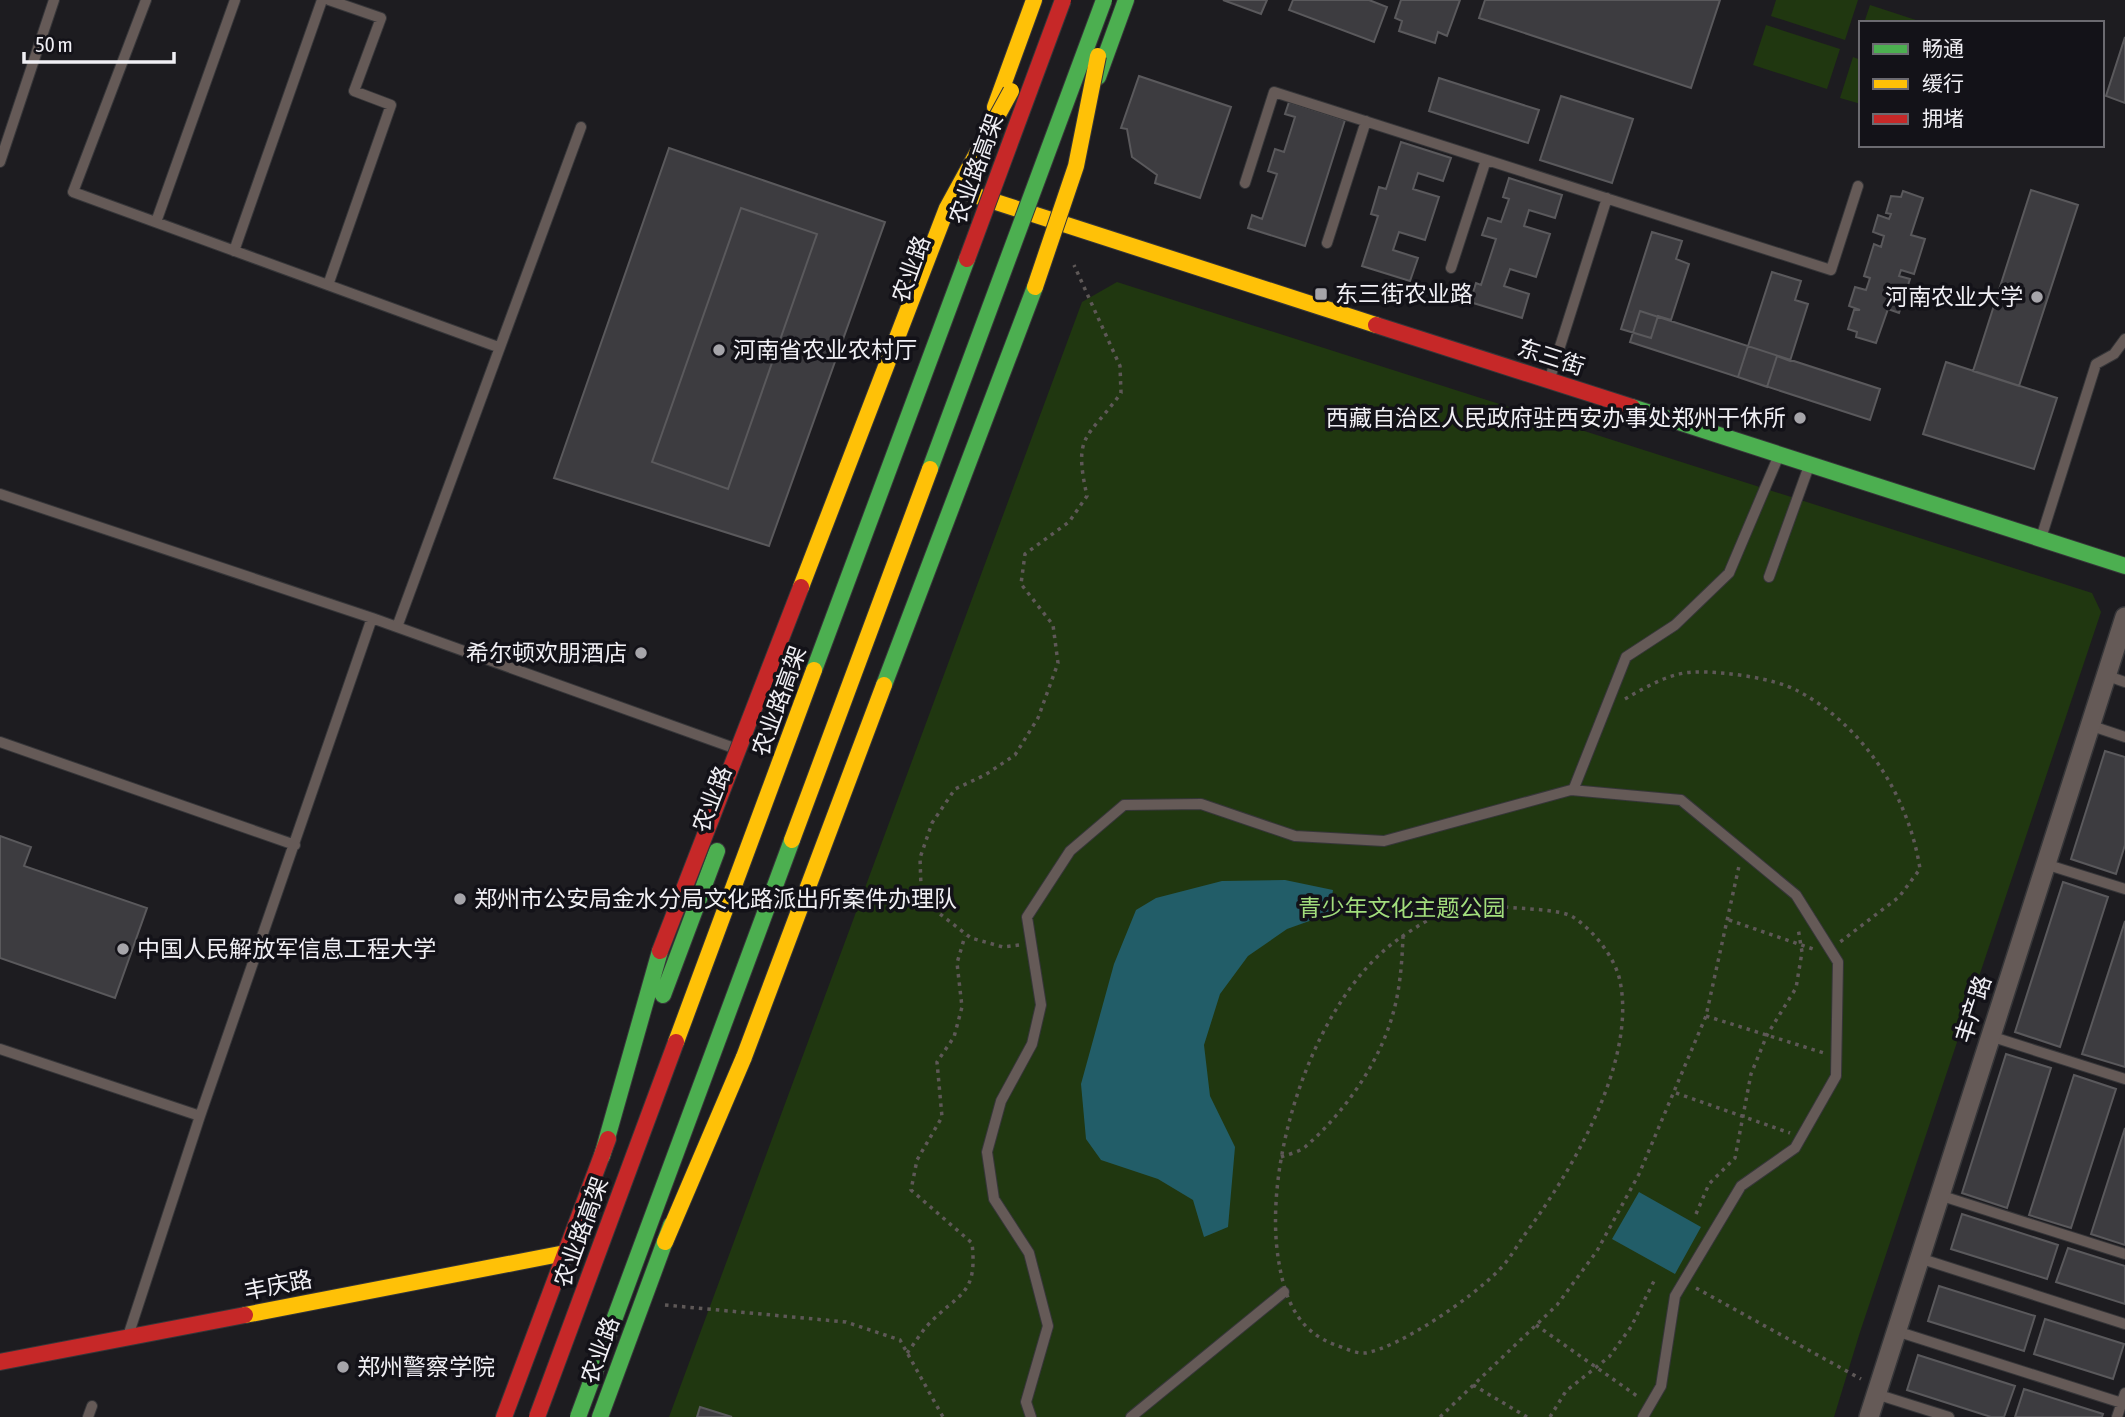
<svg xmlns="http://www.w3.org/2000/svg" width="2125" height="1417" font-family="'Asap Condensed','Noto Sans SC',sans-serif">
<rect width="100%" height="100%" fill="#1d1c20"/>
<!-- green -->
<path fill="#203710" d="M1776 0H1858L1845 40 1771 16Z
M1870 5 1925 23H1864Z
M1766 25 1840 49 1827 89 1753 65Z
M1853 57 1861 60V104L1840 98Z
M1117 282 2092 593 2101 612 1860 1332 1834 1417H669L1082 302Z"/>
<!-- water -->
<path fill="#225d68" d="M1285 880 1333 890 1329 914 1287 929 1248 956 1220 994 1204 1045 1210 1096 1235 1147 1228 1227 1204 1237 1193 1200 1158 1179 1101 1160 1086 1139 1081 1084 1114 964 1136 910 1156 898 1222 881Z
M1639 1192 1701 1227 1675 1274 1612 1239Z"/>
<!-- building -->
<path fill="#3d3c40" stroke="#5a595c" stroke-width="2" d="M1223 0H1267L1261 14Z
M1293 0H1369L1387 7 1374 42 1289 10Z
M1401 0H1460L1447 36 1438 32 1435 43 1399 31 1402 21 1395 18Z
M1485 0H1720L1691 88 1479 18Z
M2125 37V103L2106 96Z
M1139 76 1231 107 1200 198 1155 183 1157 175 1132 157 1127 129 1121 128Z
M1439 78 1539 110 1528 143 1429 111Z
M1561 96 1633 119 1612 183 1540 160Z
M1289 102 1345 120 1305 246 1248 228 1252 215 1262 219 1277 174 1268 171 1275 149 1284 152 1295 117 1285 114Z
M1401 142 1451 158 1443 181 1418 173 1413 189 1439 197 1425 240 1399 232 1393 250 1418 258 1410 281 1362 266 1378 216 1371 214 1379 187 1386 189Z
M669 148 885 222 769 546 554 478Z
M1509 178 1562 195 1555 218 1529 210 1524 226 1550 234 1536 277 1510 269 1504 286 1529 294 1522 318 1470 302 1476 283 1481 285 1496 239 1482 235 1488 218 1501 222 1509 199 1503 197Z
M2031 190 2078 205 2019 386 1973 371Z
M1903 191 1923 198 1911 235 1925 239 1914 274 1901 270 1899 276 1910 279 1899 313 1888 309 1876 343 1856 337 1857 332 1848 329 1854 310H1860L1849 306 1855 287 1866 290 1870 278 1864 276 1874 244 1881 247 1884 236 1873 232 1878 215 1889 219 1891 214 1886 213 1891 196 1901 197Z
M741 208 817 234 728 489 652 462Z
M1652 232 1682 241 1676 259 1689 264 1671 320 1658 316 1651 338 1621 329Z
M1772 272 1801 281 1795 300 1808 304 1790 361 1777 356 1767 387 1738 377Z
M1640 311 1880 389 1870 420 1630 342Z
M1946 362 2057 398 2034 469 1923 434Z
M2105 751 2125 757V845L2116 874 2071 859Z
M0 836 31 847 24 866 147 908 115 998 0 958Z
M2063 882 2108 897 2060 1047 2015 1032Z
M2125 921V1067L2082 1054Z
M2006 1054 2051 1068 2007 1208 1962 1193Z
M2074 1075 2116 1089 2071 1228 2029 1215Z
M2125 1128V1245L2091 1234Z
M1962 1214 2058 1245 2047 1279 1951 1249Z
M2068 1248 2125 1266V1304L2056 1282Z
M1939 1286 2035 1316 2024 1351 1928 1321Z
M2045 1319 2124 1344 2113 1379 2034 1354Z
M1918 1355 2015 1386 2004 1417H1991L1907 1390Z
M2024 1389 2103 1414 2102 1417H2015Z
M700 1407 732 1417H697Z"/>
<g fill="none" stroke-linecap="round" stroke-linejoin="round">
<defs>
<path id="lane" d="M146 0 73 192 498 347
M0 162 54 0
M1245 183 1274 92 1831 270 1858 186
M156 222 235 0
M1327 243 1366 121
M234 251 322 0
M1451 268 1486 160
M328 285 391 105 354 91 381 18 329 0
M1550 378 1607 198
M0 494 372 618 734 748
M2041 538 2096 364 2114 354 2125 339
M1769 577 1809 466
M397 627 581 127
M2105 675 2125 682
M2089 725 2125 737
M0 742 295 845
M1574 788 1626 657 1675 625 1729 573 1779 455
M2045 864 2125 889
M1990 1036 2125 1079
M0 1049 200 1116
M1939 1195 2125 1254
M1919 1258 2125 1324
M1896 1331 2125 1404
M129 1333 200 1116 372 618
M1876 1394 1949 1417
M88 1417 92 1406
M1031 1417 1026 1402 1048 1326 1029 1253 994 1199 987 1152 1001 1101 1032 1044 1041 1005 1027 917 1070 851 1124 805 1201 804 1295 836 1384 841 1571 790 1681 800 1796 895 1838 962 1836 1076 1795 1148 1741 1186 1675 1296 1661 1386 1643 1417
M1131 1417 1284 1292
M2117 1417 2125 1393"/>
<path id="street" d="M1869 1417 2125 617"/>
<path id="fast" d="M1098 77 1126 0
M1632 407 2125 566
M663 995 717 851
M602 1156 660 951
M600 1417 671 1225"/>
<path id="slow" d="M995 107 1034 0
M971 194 1376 325
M665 1242 744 1057
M245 1315 565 1253"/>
<path id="jam" d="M1376 325 1632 407
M0 1362 245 1315
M504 1417 608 1139"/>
</defs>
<!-- lane casing -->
<use href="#lane" stroke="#363639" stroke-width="12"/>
<!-- street casing -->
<use href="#street" stroke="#363639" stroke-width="22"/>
<!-- fast casing -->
<use href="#fast" stroke="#363639" stroke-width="18"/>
<!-- slow casing -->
<use href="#slow" stroke="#363639" stroke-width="18"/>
<!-- jam casing -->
<use href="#jam" stroke="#363639" stroke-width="18"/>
<!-- path -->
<path stroke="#5e5857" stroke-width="3.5" stroke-dasharray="3.5 5" stroke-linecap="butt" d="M1625 699C1646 687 1669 673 1694 672 1721 671 1775 678 1798 691 1864 726 1909 797 1920 869L1899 897 1840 942
M1505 907C1522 909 1560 909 1573 917 1593 930 1615 957 1620 981 1637 1063 1570 1174 1523 1237 1515 1249 1507 1263 1497 1272 1471 1298 1401 1347 1365 1353 1357 1354 1344 1348 1336 1345 1298 1332 1285 1299 1279 1263 1261 1163 1314 997 1400 938 1413 929 1434 915 1449 911 1467 907 1488 908 1505 907Z
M1729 920 1813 949
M1019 945 1003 947 971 938 940 914 921 887 920 858 932 823 955 789 985 775 1015 755 1038 718 1058 663 1053 625 1021 584 1025 554 1069 522 1087 496C1073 433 1087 440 1121 393L1120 366 1074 265
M1706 1016 1824 1053
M1676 1093 1790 1133
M1281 1157C1289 1154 1299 1152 1305 1147 1343 1114 1378 1065 1392 1017 1400 991 1402 963 1403 936
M1696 1214 1709 1184 1735 1158 1751 1074 1767 1035 1796 988 1802 952 1798 928
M1696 1288 1861 1379
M665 1305 846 1322 900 1340 943 1417
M1536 1325 1637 1396
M907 1353C914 1344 920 1334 927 1326 958 1292 978 1297 972 1243L911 1190 917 1160 942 1117 937 1062 954 1037 962 1007 957 963 965 936
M1473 1385 1527 1417
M1440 1417 1557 1305 1597 1251 1639 1174 1706 1016 1739 866
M1550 1417 1566 1391 1609 1357 1631 1327 1655 1279"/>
<!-- lane -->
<use href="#lane" stroke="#655a57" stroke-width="10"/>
<!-- street -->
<use href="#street" stroke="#655a57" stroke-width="19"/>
<!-- fast -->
<use href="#fast" stroke="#4caf50" stroke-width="16"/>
<!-- slow -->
<use href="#slow" stroke="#ffc107" stroke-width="16"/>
<!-- jam -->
<use href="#jam" stroke="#c62828" stroke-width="16"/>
<defs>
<path id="fast-bridge" d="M930 469 1104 0
M814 670 967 259
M884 685 1035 287
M578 1417 792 840"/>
<path id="slow-bridge" d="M1035 287 1076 166 1098 56
M801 587 947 208 1011 91
M792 840 930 469
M676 1042 814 670
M744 1057 884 685"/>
<path id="jam-bridge" d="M967 259 1063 0
M660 951 801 587
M537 1417 676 1042"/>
</defs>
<!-- fast-bridge casing -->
<use href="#fast-bridge" stroke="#363639" stroke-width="18" stroke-linecap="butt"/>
<!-- slow-bridge casing -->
<use href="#slow-bridge" stroke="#363639" stroke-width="18" stroke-linecap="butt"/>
<!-- jam-bridge casing -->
<use href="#jam-bridge" stroke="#363639" stroke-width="18" stroke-linecap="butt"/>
<!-- fast-bridge -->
<use href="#fast-bridge" stroke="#4caf50" stroke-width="16"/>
<!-- slow-bridge -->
<use href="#slow-bridge" stroke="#ffc107" stroke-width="16"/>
<!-- jam-bridge -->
<use href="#jam-bridge" stroke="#c62828" stroke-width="16"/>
</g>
<!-- markers -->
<g fill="#a6a5aa" stroke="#131218" stroke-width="2.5">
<rect x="1314" y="287" width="14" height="14" rx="3.5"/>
<circle cx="2037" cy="297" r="7"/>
<circle cx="719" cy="350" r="7"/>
<circle cx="1800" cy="418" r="7"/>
<circle cx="641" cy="653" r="7"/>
<circle cx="460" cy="899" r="7"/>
<circle cx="123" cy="949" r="7"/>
<circle cx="343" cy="1367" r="7"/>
</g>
<g text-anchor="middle" stroke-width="7" stroke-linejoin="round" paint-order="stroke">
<!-- street labels -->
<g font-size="23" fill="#f0eff4" stroke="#131218">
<text transform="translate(976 169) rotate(-70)" y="8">农业路高架</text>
<text transform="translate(911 269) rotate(-70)" y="8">农业路</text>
<text transform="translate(1551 357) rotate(18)" y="8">东三街</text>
<text transform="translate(779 701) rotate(-70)" y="8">农业路高架</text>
<text transform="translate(712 799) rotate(-69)" y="8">农业路</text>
<text transform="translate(1973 1009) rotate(-72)" y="8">丰产路</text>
<text transform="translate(581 1232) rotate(-70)" y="8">农业路高架</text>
<text transform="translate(278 1285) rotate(-11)" y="8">丰庆路</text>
<text transform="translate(600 1350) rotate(-70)" y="8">农业路</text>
</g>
<!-- poi labels -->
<g font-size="23" fill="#f0eff4" stroke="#131218" text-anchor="start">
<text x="1335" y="302">东三街农业路</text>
<text x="2023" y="305" text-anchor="end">河南农业大学</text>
<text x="733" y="358">河南省农业农村厅</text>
<text x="1786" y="426" text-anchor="end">西藏自治区人民政府驻西安办事处郑州干休所</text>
<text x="627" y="661" text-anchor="end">希尔顿欢朋酒店</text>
<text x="474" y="907">郑州市公安局金水分局文化路派出所案件办理队</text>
<text x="137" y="957">中国人民解放军信息工程大学</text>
<text x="357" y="1375">郑州警察学院</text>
</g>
<!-- park labels -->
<g font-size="23" fill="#a2dd7c" stroke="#131218">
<text x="1402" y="916">青少年文化主题公园</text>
</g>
</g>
<!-- legend -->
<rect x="1859" y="21" width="245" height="126" fill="#131218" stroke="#6b6a70" stroke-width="2"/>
<rect x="1873" y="44" width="35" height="10" fill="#4caf50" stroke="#6b6a70" stroke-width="2"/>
<text x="1922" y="56" font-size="21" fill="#f0eff4">畅通</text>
<rect x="1873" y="79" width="35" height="10" fill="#ffc107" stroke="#6b6a70" stroke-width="2"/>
<text x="1922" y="91" font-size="21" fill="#f0eff4">缓行</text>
<rect x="1873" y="114" width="35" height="10" fill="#c62828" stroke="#6b6a70" stroke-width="2"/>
<text x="1922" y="126" font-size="21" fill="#f0eff4">拥堵</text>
<!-- scale -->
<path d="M24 52v10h150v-10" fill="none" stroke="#f0eff4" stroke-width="3.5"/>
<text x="35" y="52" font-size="21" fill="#f0eff4" stroke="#131218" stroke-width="5" paint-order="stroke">50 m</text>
</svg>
